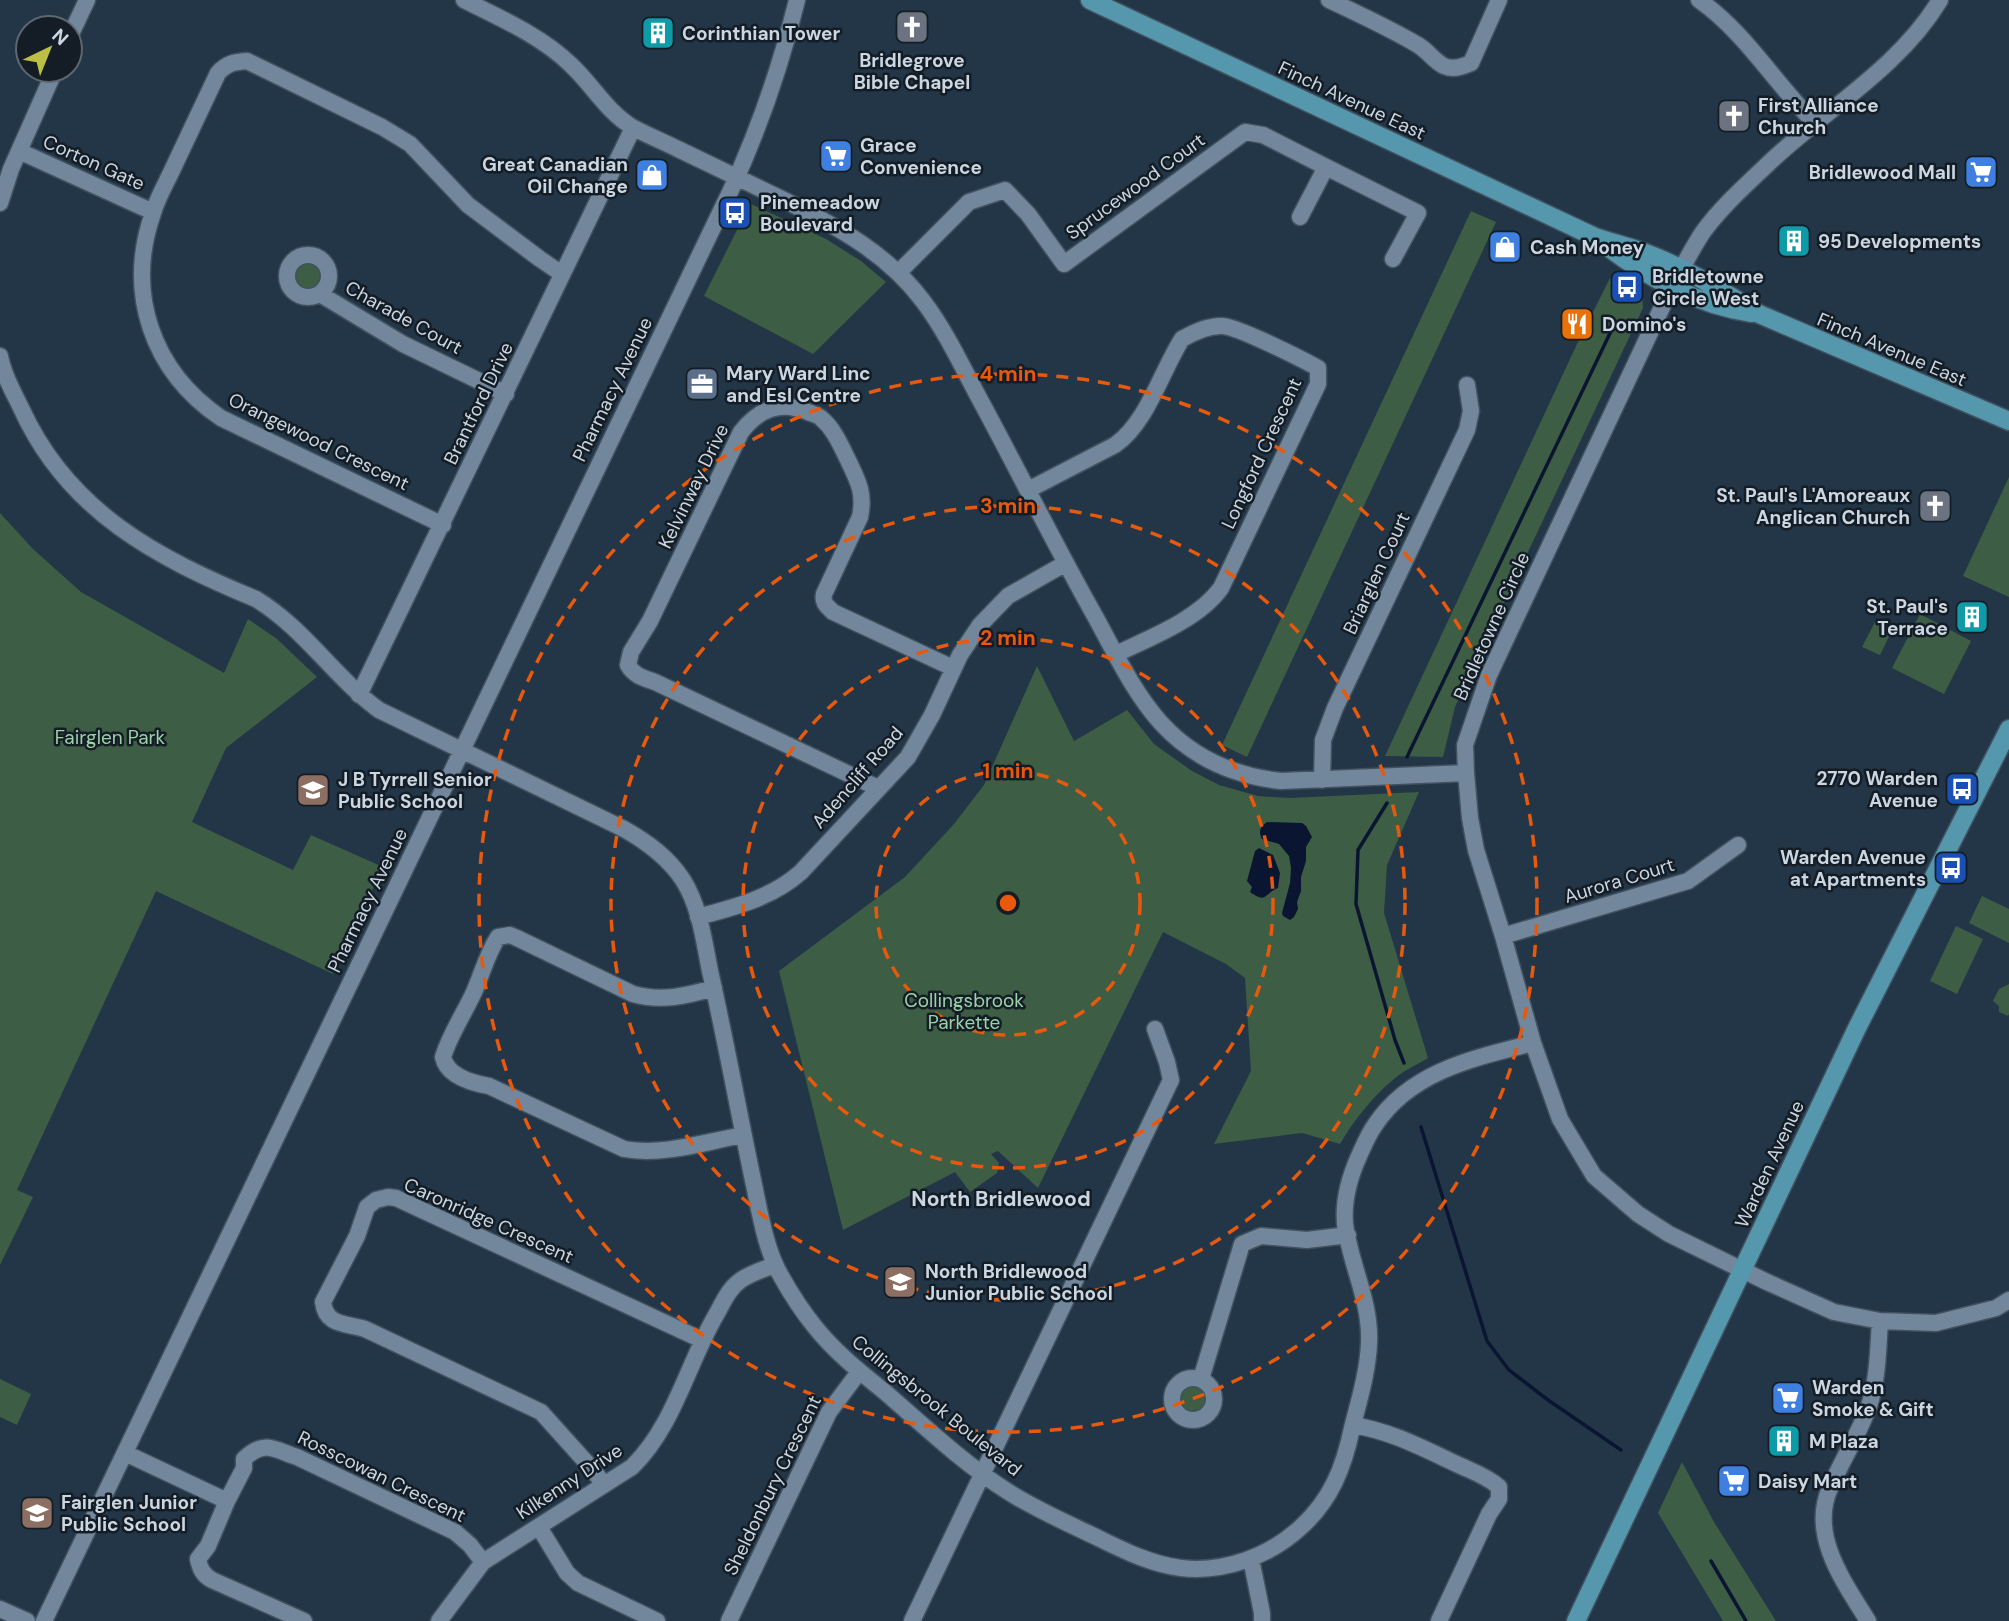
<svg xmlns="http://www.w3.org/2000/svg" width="2009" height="1621" font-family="'DM Sans',sans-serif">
<rect width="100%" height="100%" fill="#233647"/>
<!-- green -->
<path fill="#3d5d44" d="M749 203 826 239 861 261 886 282 813 354 704 296 743 218Z
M1471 211 1496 222 1247 757 1222 745Z
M294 276a14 14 0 1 1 28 0a14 14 0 1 1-28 0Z
M1610 278 1642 295 1643 308 1455 707 1443 757 1385 756 1577 344Z
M2009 477V597L1963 576Z
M0 513 33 549 81 592 224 673 248 619 277 639 317 677 226 748 192 822 293 870 311 835 383 867 333 974 156 891 17 1190 33 1197 0 1265Z
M1920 614 1971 641 1944 694 1892 668Z
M1876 620 1894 626 1880 655 1862 647Z
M1037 666 1074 741 1127 710 1154 744 1192 771 1219 785 1258 796 1290 798 1419 792 1387 865 1384 913 1428 1058C1417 1065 1404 1070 1394 1079 1372 1097 1355 1119 1340 1144L1302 1133 1214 1144 1251 1071 1245 978 1226 964 1163 932 1038 1188 998 1151 991 1154 999 1163 997 1173 970 1192 955 1172 843 1230 779 971 905 877 954 824 984 785Z
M1982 896 2009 909V943L1969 923Z
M1956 926 1983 939 1957 994 1930 981Z
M2009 984V1014L2008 1016 1999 1012V1006L1993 1001 1999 989Z
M0 1379 31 1394 17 1425 0 1417Z
M1180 1399a13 13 0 1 1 26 0a13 13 0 1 1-26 0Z
M1682 1462 1714 1522 1776 1621H1723L1658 1513Z"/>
<!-- water -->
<path fill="#0a1631" d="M1267 822 1302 823 1306 826 1312 837 1306 847V861L1301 877V891L1297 902 1298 909 1294 917 1290 920 1283 916 1282 913 1290 883 1291 868 1289 856 1279 844 1262 839C1258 831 1260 827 1267 822Z
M1259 848 1273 855 1280 873 1278 888C1263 894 1267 904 1250 892L1252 887 1247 881 1255 851Z"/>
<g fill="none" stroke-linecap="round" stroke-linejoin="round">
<!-- stream -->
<path stroke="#0a1631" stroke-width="3.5" d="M1407 757 1613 327
M1387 803 1358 850 1356 904 1395 1040 1404 1063
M1421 1127 1487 1341 1509 1370 1548 1400 1621 1450
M1711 1561 1746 1621"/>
<defs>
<path id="minor" d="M464 0C500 18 541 36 570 64 592 84 606 111 632 127 647 135 664 142 680 150 716 167 751 184 786 201 838 227 888 254 923 301 948 334 965 373 985 409 1022 478 1057 549 1096 618 1115 653 1134 693 1161 723 1193 758 1234 776 1281 781L1466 773
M1329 0C1359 14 1389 28 1418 45 1428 51 1434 61 1444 66 1453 70 1462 67 1471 63L1499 0
M1699 0C1745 32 1776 85 1815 123
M1940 0C1899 68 1826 109 1770 162 1747 184 1722 206 1703 232 1691 250 1682 269 1671 288L1489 675 1465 745 1466 773 1470 818 1476 850 1503 936 1533 1043 1560 1119 1594 1176 1638 1214 1669 1234 1767 1282 1834 1312 1880 1321 1936 1323 1996 1308 2009 1300
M70 36 87 0
M19 151 153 212
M1326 167 1418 213 1393 259
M0 203 11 169 55 70
M287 276a21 21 0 1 1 42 0a21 21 0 1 1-42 0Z
M899 272 969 202 1005 190 1028 214 1064 264 1245 132 1263 135 1326 167 1300 217
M320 294 403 344 506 394
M0 356C3 375 14 393 22 410 69 512 157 558 256 599 304 628 334 677 379 710L624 829C647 842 668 857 683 880 700 907 704 941 710 971 726 1042 739 1114 754 1185 760 1213 766 1251 781 1276 791 1294 802 1311 815 1327 835 1352 860 1372 885 1392 924 1426 963 1463 1007 1491 1033 1508 1063 1521 1092 1535 1121 1549 1149 1564 1181 1568 1224 1573 1270 1556 1301 1527 1331 1500 1344 1467 1352 1428 1359 1401 1368 1371 1369 1343 1371 1301 1350 1264 1345 1224 1343 1201 1350 1176 1359 1156 1364 1145 1368 1135 1375 1125 1411 1071 1474 1058 1533 1043
M1028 490 1115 445C1147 423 1161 372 1182 339 1194 332 1208 325 1223 326 1238 327 1302 359 1318 368V384L1221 588C1199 619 1150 638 1116 654
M443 525 221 418C152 371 125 293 153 213 158 196 168 180 175 164 189 134 204 103 218 73 227 63 234 62 247 61L382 127 410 144 468 205 540 259 562 274
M359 695 633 128
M1322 780 1323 740 1335 708 1467 430 1471 411 1467 385
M878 788 655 682C644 678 634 676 628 665L631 652 650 621 741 432C759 409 780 400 808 412 812 414 819 415 822 419 834 429 841 446 848 460 858 481 865 493 860 517L824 594C822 603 827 606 833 612L953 668
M698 917C735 907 772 898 801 872L908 757 932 715 960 655 980 625 1008 596 1066 563
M1503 936 1688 881 1738 845
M714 988C686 996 661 1002 633 994L517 938 510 935 498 937C487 954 482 974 474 992 464 1014 450 1034 443 1057 447 1076 472 1083 489 1086L624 1149C663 1156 705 1142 743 1135
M1172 1399a21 21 0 1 1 42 0a21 21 0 1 1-42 0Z
M1201 1379 1242 1244 1261 1236 1307 1240 1348 1235
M1353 1425C1394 1432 1424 1449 1461 1466 1474 1472 1488 1477 1499 1487V1499L1489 1514 1439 1621
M125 1453 227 1501
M604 1485 594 1471 541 1412 365 1329C345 1323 326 1326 323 1302L357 1236 367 1207 376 1200 388 1197 396 1198 702 1340
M539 1527 567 1573 578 1583 657 1621
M1251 1559 1262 1613V1621
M0 1609 27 1621
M44 1621 731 190C759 129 781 65 797 0
M304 1621 212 1580C203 1575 200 1569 198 1559L208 1546 227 1501 244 1468V1459C264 1439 275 1450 297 1457L455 1532 470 1545 483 1562
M439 1621 483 1562 632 1467C674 1426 687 1365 716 1315 723 1303 728 1289 741 1280 751 1273 764 1269 775 1265
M729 1621 829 1412 859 1372
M912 1621 1171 1080 1167 1062 1155 1029
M1868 1621C1844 1582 1809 1535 1830 1488 1842 1460 1859 1434 1869 1406 1878 1379 1878 1349 1880 1321"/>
<path id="major" d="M1090 0 1595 237C1609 242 1623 245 1637 250 1679 264 1722 290 1759 314L2009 421
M1605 245C1649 278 1697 305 1752 313
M1576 1621 1857 1028 2009 729"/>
</defs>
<!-- minor casing -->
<use href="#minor" stroke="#40515f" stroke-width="19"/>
<!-- major casing -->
<use href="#major" stroke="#40515f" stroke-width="21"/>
<!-- minor -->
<use href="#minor" stroke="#72879b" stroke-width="16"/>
<!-- major -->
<use href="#major" stroke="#5597ac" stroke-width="18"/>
</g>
<!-- distance rings -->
<g fill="none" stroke="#e8590c" stroke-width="3.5" stroke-dasharray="12 9">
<circle cx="1008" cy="903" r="132"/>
<circle cx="1008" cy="903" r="265"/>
<circle cx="1008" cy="903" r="397"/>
<circle cx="1008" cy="903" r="529"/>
</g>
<!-- icons -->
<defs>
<symbol id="church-square" viewBox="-11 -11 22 22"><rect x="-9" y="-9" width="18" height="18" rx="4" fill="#6b7280" stroke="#141d25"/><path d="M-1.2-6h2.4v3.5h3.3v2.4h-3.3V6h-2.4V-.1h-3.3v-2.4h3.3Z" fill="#fff"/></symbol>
<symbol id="building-square" viewBox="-11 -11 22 22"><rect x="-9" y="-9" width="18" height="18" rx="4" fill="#0f9aa8" stroke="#141d25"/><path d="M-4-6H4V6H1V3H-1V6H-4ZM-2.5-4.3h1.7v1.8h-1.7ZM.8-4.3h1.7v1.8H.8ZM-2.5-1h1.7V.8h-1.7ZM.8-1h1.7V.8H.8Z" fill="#fff"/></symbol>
<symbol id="supermarket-square" viewBox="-11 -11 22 22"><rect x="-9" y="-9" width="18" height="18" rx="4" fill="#3f7fe0" stroke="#141d25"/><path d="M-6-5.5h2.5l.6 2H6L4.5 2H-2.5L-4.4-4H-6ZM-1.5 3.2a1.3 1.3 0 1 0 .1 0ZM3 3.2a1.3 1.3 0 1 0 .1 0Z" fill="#fff"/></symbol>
<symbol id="shop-square" viewBox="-11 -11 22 22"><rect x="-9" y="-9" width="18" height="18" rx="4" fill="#3f7fe0" stroke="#141d25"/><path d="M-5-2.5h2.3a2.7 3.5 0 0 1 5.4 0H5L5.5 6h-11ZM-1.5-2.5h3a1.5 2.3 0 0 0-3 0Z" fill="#fff"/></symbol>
<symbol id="bus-square" viewBox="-11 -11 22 22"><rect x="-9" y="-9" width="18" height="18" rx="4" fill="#1a4fb4" stroke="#141d25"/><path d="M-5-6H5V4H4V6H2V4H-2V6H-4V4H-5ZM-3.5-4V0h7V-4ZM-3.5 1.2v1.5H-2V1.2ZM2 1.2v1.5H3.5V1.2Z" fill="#fff"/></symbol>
<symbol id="restaurant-square" viewBox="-11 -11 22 22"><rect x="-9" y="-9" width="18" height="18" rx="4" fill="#e8710a" stroke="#141d25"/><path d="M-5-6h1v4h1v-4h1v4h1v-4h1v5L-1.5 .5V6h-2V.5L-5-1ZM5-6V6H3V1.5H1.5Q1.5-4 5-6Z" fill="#fff"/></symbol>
<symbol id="office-square" viewBox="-11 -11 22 22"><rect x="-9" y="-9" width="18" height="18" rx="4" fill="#5c6f8a" stroke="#141d25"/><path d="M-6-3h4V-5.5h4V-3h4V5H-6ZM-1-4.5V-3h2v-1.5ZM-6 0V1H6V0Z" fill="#fff"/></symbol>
<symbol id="school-square" viewBox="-11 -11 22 22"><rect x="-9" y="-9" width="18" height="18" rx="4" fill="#8d6e63" stroke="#141d25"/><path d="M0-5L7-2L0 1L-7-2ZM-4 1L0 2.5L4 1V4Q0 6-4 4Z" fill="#fff"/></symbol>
</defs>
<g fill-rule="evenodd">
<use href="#church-square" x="893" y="8" width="38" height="38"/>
<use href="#building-square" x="639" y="14" width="38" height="38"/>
<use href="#church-square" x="1715" y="97" width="38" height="38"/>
<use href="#supermarket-square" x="817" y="137" width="38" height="38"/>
<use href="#supermarket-square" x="1962" y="153" width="38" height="38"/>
<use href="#shop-square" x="633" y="156" width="38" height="38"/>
<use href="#bus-square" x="716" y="194" width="38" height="38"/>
<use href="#building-square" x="1775" y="222" width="38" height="38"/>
<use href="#shop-square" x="1486" y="228" width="38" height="38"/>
<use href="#bus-square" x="1608" y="268" width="38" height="38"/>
<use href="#restaurant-square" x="1558" y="305" width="38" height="38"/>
<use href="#office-square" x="683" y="365" width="38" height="38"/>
<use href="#church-square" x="1916" y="487" width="38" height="38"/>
<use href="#building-square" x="1953" y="598" width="38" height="38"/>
<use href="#bus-square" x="1943" y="770" width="38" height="38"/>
<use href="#school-square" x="294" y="771" width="38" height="38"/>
<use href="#bus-square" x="1932" y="849" width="38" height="38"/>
<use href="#school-square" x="881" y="1263" width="38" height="38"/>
<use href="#supermarket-square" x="1769" y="1379" width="38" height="38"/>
<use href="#building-square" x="1765" y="1422" width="38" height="38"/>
<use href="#supermarket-square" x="1715" y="1462" width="38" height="38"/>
<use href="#school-square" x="18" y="1494" width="38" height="38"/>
</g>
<g text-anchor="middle" stroke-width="5" stroke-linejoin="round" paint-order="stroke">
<!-- poi labels -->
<g font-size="19" font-weight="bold" fill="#cad6e1" stroke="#141d25" text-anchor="start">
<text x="682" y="40">Corinthian Tower</text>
<text x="912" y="67" text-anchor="middle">Bridlegrove<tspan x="912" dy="22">Bible Chapel</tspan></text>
<text x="1758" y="112">First Alliance<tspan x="1758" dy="22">Church</tspan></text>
<text x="860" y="152">Grace<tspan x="860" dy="22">Convenience</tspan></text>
<text x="628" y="171" text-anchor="end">Great Canadian<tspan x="628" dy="22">Oil Change</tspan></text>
<text x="1956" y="179" text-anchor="end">Bridlewood Mall</text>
<text x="760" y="209">Pinemeadow<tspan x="760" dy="22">Boulevard</tspan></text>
<text x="1818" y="248">95 Developments</text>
<text x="1530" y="254">Cash Money</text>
<text x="1652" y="283">Bridletowne<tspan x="1652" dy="22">Circle West</tspan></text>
<text x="1602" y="331">Domino's</text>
<text x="726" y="380">Mary Ward Linc<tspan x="726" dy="22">and Esl Centre</tspan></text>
<text x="1910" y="502" text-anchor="end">St. Paul's L'Amoreaux<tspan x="1910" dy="22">Anglican Church</tspan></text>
<text x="1948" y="613" text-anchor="end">St. Paul's<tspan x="1948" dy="22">Terrace</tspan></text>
<text x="1938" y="785" text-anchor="end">2770 Warden<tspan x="1938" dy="22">Avenue</tspan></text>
<text x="338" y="786">J B Tyrrell Senior<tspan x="338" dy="22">Public School</tspan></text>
<text x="1926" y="864" text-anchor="end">Warden Avenue<tspan x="1926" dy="22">at Apartments</tspan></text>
<text x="925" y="1278">North Bridlewood<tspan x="925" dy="22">Junior Public School</tspan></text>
<text x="1812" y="1394">Warden<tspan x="1812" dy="22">Smoke &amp; Gift</tspan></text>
<text x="1809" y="1448">M Plaza</text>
<text x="1758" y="1488">Daisy Mart</text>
<text x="61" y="1509">Fairglen Junior<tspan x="61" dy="22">Public School</tspan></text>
</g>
<!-- street labels -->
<g font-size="19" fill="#cad6e1" stroke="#141d25">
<text transform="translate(1352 100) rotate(25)" y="7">Finch Avenue East</text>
<text transform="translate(94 162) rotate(24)" y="7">Corton Gate</text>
<text transform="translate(1135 186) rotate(-36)" y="7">Sprucewood Court</text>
<text transform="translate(404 317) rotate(29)" y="7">Charade Court</text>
<text transform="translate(1892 349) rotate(23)" y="7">Finch Avenue East</text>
<text transform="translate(612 389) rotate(-64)" y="7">Pharmacy Avenue</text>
<text transform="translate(478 403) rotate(-64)" y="7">Brantford Drive</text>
<text transform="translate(319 441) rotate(26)" y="7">Orangewood Crescent</text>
<text transform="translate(1261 453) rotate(-65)" y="7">Longford Crescent</text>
<text transform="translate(693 486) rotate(-64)" y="7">Kelvinway Drive</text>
<text transform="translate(1376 573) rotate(-65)" y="7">Briarglen Court</text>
<text transform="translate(1491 626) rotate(-66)" y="7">Bridletowne Circle</text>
<text transform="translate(857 777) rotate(-49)" y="7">Adencliff Road</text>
<text transform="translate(1619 880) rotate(-17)" y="7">Aurora Court</text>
<text transform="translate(367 900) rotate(-64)" y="7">Pharmacy Avenue</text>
<text transform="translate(1769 1164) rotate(-65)" y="7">Warden Avenue</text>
<text transform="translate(489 1220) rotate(24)" y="7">Caronridge Crescent</text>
<text transform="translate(937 1405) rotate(39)" y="7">Collingsbrook Boulevard</text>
<text transform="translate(382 1476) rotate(26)" y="7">Rosscowan Crescent</text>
<text transform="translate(569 1481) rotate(-33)" y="7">Kilkenny Drive</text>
<text transform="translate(772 1485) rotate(-64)" y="7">Sheldonbury Crescent</text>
</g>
<!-- park labels -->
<g font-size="19" fill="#9ad3a6" stroke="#141d25">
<text x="110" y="744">Fairglen Park</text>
<text x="964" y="1007">Collingsbrook<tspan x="964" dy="22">Parkette</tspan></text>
</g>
<!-- neighbourhood labels -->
<g font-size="21" font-weight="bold" fill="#cad6e1" stroke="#141d25">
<text x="1001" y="1206">North Bridlewood</text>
</g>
</g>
<circle cx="1008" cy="903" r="10" fill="#e8590c" stroke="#141d25" stroke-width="3.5"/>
<g font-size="21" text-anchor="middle" font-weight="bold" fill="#e8590c" stroke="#141d25" stroke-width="5" stroke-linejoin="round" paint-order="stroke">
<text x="1008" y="381">4 min</text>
<text x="1008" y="513">3 min</text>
<text x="1008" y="645">2 min</text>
<text x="1008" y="778">1 min</text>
</g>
<!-- north arrow -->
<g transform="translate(49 49) rotate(43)"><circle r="33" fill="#141d25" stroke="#5d6770" stroke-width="2"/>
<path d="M0-5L12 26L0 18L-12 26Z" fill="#bbc045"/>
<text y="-10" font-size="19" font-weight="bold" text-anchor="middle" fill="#cad6e1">N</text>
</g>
</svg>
